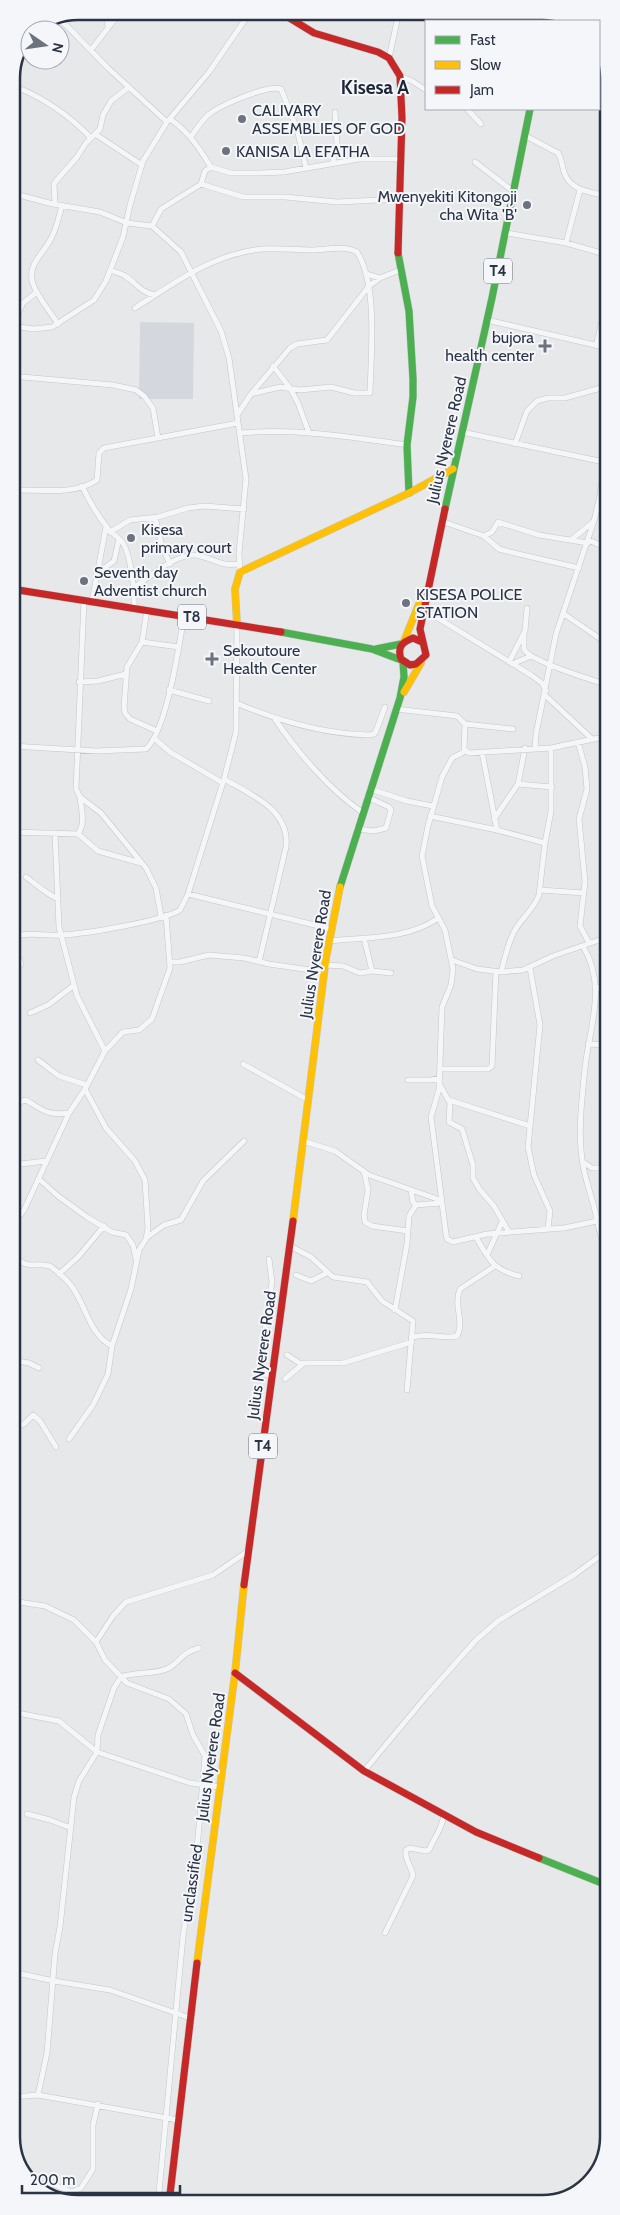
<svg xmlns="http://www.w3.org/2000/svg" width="620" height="2215" font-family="Cabin,sans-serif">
<rect width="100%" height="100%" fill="#e6e8ea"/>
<!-- built -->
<path fill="#d4d7dd" d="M140 322 194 323 193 399H139Z"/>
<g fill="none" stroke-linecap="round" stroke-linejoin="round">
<defs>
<path id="street" d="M107 11 108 28
M428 12 450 21
M58 19 67 26 108 68 167 122
M91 50 121 11
M389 58 399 12
M400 76 412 81 426 90
M599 84 607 89
M16 87C46 99 69 115 91 138
M467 109 481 124
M170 119C189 132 199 148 211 167
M95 134 142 165
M524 135 558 153C562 159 562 166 564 172 570 191 591 192 607 196
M191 137C196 129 201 122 208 115 219 106 268 84 281 89L297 129 306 168
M475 162 514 192
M333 163 337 144 335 112
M201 184 205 171 211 167 231 173H260L284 172 359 159H401
M11 193 53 204 100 212 127 223 152 226 181 252 221 331 229 358 246 479 239 553 240 572
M55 204 54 184 57 180 77 157 86 143 100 129 103 115 111 101 129 87
M152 226 161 209 201 184 243 197H285L337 202 400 199
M506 233 566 243 608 255
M566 243 580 190
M110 270C115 272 121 273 125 276 137 283 139 292 155 295
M366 274 380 278
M135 308C175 283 212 254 262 249 278 248 295 250 311 250 325 250 345 245 357 252 378 285 371 353 370 393H354L331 387 300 390 280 387 251 394
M487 320 608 348
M58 324C50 311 38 298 33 284 27 266 41 256 49 242 56 232 59 217 62 205
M11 326 34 329 52 327 94 300 106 281 123 237 130 205 143 161 167 122 209 72 251 11
M12 326 23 303 37 292
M596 346 608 296
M273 366 290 388 298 403 309 433
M11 376 113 385 136 390 144 396 153 408 158 438
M237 415 251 394 290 348 297 344 327 340 369 286 380 278 400 270
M462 432 604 462
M240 433C296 428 352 437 407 445
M515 444 527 411 537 401 548 398H565L608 386
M82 486C90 503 98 516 109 530 113 535 119 537 123 543 131 556 135 593 134 608
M12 490C37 489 74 496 97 480L99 453 104 448 238 423
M155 517 162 547 170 564
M441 521 484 536 492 532 498 522 539 535 588 543
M110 532 130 520 158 517 188 508 204 506 244 509
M484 536 499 549 506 551 579 568
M571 540 593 522
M589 540 608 549
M96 574 114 561 119 539
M134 588C150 576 180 550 200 556 217 560 219 566 238 564
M84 600 76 789 80 797 101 813 146 868 156 888 161 916
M92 602 106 527
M423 609 531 675 542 683 546 691
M147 610 142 642 127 667 124 707 125 713 130 719 157 731
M564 614 608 644
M524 633V649C529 661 592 680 608 685
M142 642 179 647
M509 662 525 631 527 608
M512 664 531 656
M79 682 98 681 126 674
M169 690 209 701
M12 692 18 747
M545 695 592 739
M236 703C279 721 322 734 369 735L374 734 376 731 385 707
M396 709 457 716 465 724 464 749 469 753 551 748 608 736
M275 719C297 752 330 790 362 812
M465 724 513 729
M154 738 170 752 223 783
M578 742 585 767 587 789 579 819 585 882 580 926 589 943
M12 746 96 751 146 749C167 730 179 646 184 616
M535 748 536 734 556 634 594 521 600 496 608 437
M466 751 452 758 442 777 428 826 422 856 432 906 445 930 453 969 451 985 442 1007 439 1089 431 1117 446 1234 447 1239 453 1242 487 1234 564 1228 597 1221
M482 752 497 830
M224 779C252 795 290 810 286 847L259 962
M518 784 552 787
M370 789 407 801 433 806
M430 816 497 830 545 843
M494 819 518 784 525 748
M357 829 374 831 386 828 391 810 389 807 367 797
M12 832 78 834C86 823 81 809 80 797
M78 834 98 851 141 863
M26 877C37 885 45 893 58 899
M540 890 584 893
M188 894 331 929
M12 936C33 932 43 936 62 935 84 934 163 921 180 910L188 894 224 779 236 732 237 624
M364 938 372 971
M329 941C366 937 405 940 437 919
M583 946C607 987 590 1024 585 1068 582 1097 578 1130 582 1159 584 1176 590 1191 594 1207 599 1224 599 1239 608 1254
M12 954 19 959 21 964 12 976
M452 960 477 969 501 972 523 970 553 956 608 937
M171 962H180L209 955 244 958 269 964 324 972
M325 965 343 966 360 973 372 971 391 973
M530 968 540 1025 528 1147 534 1175 550 1211 548 1229
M501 972C505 958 508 942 515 930 522 918 534 909 539 895L545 843 551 811V748
M597 987 608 993
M30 1013 48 1005 73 986
M588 1044 608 1045
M105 1051 123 1032 139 1030 152 1019 170 968 166 915
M38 1060 59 1076 87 1085
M243 1064 308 1100
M440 1069H488L492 1066 496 971
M408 1080H431L440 1078
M440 1085 450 1103 449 1122 462 1129 473 1165V1178L480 1190 494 1206 509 1232
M449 1100 530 1126
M12 1104 26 1100C43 1110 47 1116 69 1113
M303 1141 335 1151 369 1175 440 1200
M583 1162 592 1168H608
M12 1165 46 1161
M364 1171 368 1190 364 1215 365 1222 372 1226 408 1231
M39 1179 58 1196 87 1217 112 1232 126 1235 133 1245 136 1259
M411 1190 413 1202 416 1205 441 1203
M12 1218 21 1214 24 1210 69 1113 85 1089 105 1051 77 996 59 927 55 833
M476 1237C488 1258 493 1270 519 1276
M146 1238 164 1225 181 1220 203 1181 244 1141
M290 1246 311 1257 333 1277 367 1282 382 1301 413 1321 407 1390
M12 1254C30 1271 29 1262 50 1266 58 1272 67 1279 73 1288 86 1307 90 1335 112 1346
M487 1255 502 1222
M269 1259 272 1282 259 1370 261 1373 272 1376
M59 1274 78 1257 104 1226
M296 1275 311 1281 327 1273
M395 1310 407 1244 409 1216 416 1205
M413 1337C430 1332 444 1340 457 1336 465 1322 453 1305 460 1289L495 1266
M287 1355 301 1364
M12 1360 29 1363 39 1368
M285 1379 304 1363H343L412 1342
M12 1429 24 1424 33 1415 40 1421 56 1447
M69 1439 93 1405 108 1374 112 1346 131 1289 139 1250 146 1239 148 1228 145 1180 135 1161 106 1128 85 1089
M12 1601 45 1606 74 1620 96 1642 105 1660 127 1683 169 1699 186 1714 193 1735 205 1756 198 1838 183 1936 158 2203
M12 1635 15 1630
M96 1642 113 1616 126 1602 213 1575 248 1551
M12 1712 59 1721 97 1752 190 1783 220 1787
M364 1771 429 1693 476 1640 498 1621 574 1575 608 1550
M27 1814 50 1820 71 1828
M385 1933 413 1876C412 1867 404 1859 406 1850L410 1848 425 1851 429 1850C434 1838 442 1829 444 1815
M12 1972 54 1981 110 1990 190 2018
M38 2095 178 2120
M13 2097 38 2095 47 2053 55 1954 60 1927 74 1797 79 1781 97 1752 98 1735 114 1688 121 1677C136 1671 156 1675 169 1668 182 1660 181 1653 199 1648
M32 2184 50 2183 72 2192 81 2188 93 2169V2125L98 2104"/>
<path id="fast" d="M398 253 409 311 413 379V397L407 445 409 493
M445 509 492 298 530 109
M281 632 372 649 401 660
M376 649 401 644
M340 887 400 698 404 677 403 662
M539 1858 609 1886"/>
<path id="slow" d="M550 21 552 12
M237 624 235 589 240 572 409 493 453 469
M404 641 419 604
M404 692 421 663
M293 1221 326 958 340 887
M197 1963 235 1673 244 1585"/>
<path id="jam" d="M278 11 314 33 378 52 389 58 400 76 402 118 398 253
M12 589 281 632
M422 642 413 638C402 642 397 647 401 659L410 665 416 664 426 655 420 629 445 509
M244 1585 293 1221
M235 1673 364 1771 476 1832 539 1858
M169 2203 197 1963"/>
</defs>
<!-- street casing -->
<use href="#street" stroke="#c4c6c8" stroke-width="6"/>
<!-- fast casing -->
<use href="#fast" stroke="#c4c6c8" stroke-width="8"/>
<!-- slow casing -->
<use href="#slow" stroke="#c4c6c8" stroke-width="8"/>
<!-- jam casing -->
<use href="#jam" stroke="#c4c6c8" stroke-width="8"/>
<!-- street -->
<use href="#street" stroke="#f5f6f7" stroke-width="5"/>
<!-- fast -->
<use href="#fast" stroke="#4caf50" stroke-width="7"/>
<!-- slow -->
<use href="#slow" stroke="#ffc107" stroke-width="7"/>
<!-- jam -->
<use href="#jam" stroke="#c62828" stroke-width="7"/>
</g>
<!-- markers -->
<g fill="#6c737f" stroke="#f4f6f9" stroke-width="2">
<circle cx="242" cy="119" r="5"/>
<circle cx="226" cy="151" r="5"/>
<circle cx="527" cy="205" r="5"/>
<path d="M542.5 338.5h5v5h5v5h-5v5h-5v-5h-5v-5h5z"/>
<circle cx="131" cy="538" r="5"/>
<circle cx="84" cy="581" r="5"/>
<circle cx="406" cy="603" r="5"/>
<path d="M209.5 651.5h5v5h5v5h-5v5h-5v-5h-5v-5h5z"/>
</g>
<g text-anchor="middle" stroke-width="4" stroke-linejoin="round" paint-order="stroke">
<!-- shield labels -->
<g fill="#f4f6f9" stroke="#676e7b" stroke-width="1">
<rect x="484" y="258.5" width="28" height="25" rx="4"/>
<rect x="178" y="604.5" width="28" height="25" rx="4"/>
<rect x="249" y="1433.5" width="28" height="25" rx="4"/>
</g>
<g font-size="15" font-weight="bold" fill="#2b3445">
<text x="498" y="276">T4</text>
<text x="192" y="622">T8</text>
<text x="263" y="1451">T4</text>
</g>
<!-- poi labels -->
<g font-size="16" fill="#2b3445" stroke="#f4f6f9" text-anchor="start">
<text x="252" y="116">CALIVARY<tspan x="252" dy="18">ASSEMBLIES OF GOD</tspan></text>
<text x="236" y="157">KANISA LA EFATHA</text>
<text x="517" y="202" text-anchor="end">Mwenyekiti Kitongoji<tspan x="517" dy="18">cha Wita 'B'</tspan></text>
<text x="534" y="343" text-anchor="end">bujora<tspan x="534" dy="18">health center</tspan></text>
<text x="141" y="535">Kisesa<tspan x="141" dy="18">primary court</tspan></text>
<text x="94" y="578">Seventh day<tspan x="94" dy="18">Adventist church</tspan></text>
<text x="416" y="600">KISESA POLICE<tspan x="416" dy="18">STATION</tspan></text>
<text x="223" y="656">Sekoutoure<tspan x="223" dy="18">Health Center</tspan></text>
</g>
<!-- street labels -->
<g font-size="16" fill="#2b3445" stroke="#f4f6f9">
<text transform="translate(446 440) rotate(-77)" y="6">Julius Nyerere Road</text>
<text transform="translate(315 954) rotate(-81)" y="6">Julius Nyerere Road</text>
<text transform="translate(261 1355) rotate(-82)" y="6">Julius Nyerere Road</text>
<text transform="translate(210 1757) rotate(-82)" y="6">Julius Nyerere Road</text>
<text transform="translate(191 1883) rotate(-82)" y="6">unclassified</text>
</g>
<!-- quarter labels -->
<g font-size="19" font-weight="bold" fill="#1d2536" stroke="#f4f6f9">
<text x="375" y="94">Kisesa A</text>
</g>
</g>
<!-- crop -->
<path d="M0 0H620V2215H0ZM78 20H542A58 58 0 0 1 600 78V2137A58 58 0 0 1 542 2195H78A58 58 0 0 1 20 2137V78A58 58 0 0 1 78 20Z" fill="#f4f6f9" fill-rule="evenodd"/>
<path fill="none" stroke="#2b3445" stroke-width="2.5" d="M78 20H542A58 58 0 0 1 600 78V2137A58 58 0 0 1 542 2195H78A58 58 0 0 1 20 2137V78A58 58 0 0 1 78 20Z"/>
<!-- legend -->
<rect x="425" y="20" width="175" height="90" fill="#f4f6f9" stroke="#a4a8b1"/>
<rect x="435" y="36" width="25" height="8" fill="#4caf50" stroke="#a4a8b1"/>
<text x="470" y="45" font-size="15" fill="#2b3445">Fast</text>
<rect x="435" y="61" width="25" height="8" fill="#ffc107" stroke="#a4a8b1"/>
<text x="470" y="70" font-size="15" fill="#2b3445">Slow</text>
<rect x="435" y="86" width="25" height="8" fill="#c62828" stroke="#a4a8b1"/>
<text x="470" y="95" font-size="15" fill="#2b3445">Jam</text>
<!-- north arrow -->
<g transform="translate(45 45) rotate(103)"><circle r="24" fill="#f4f6f9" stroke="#a4a8b1"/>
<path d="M0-4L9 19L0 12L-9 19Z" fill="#6c737f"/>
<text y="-8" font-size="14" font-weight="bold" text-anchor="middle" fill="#2b3445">N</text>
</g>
<!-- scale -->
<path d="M22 2185v8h158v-8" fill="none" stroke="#2b3445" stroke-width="2.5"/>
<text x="30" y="2185" font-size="15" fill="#2b3445" stroke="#f4f6f9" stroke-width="4" paint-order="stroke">200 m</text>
</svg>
